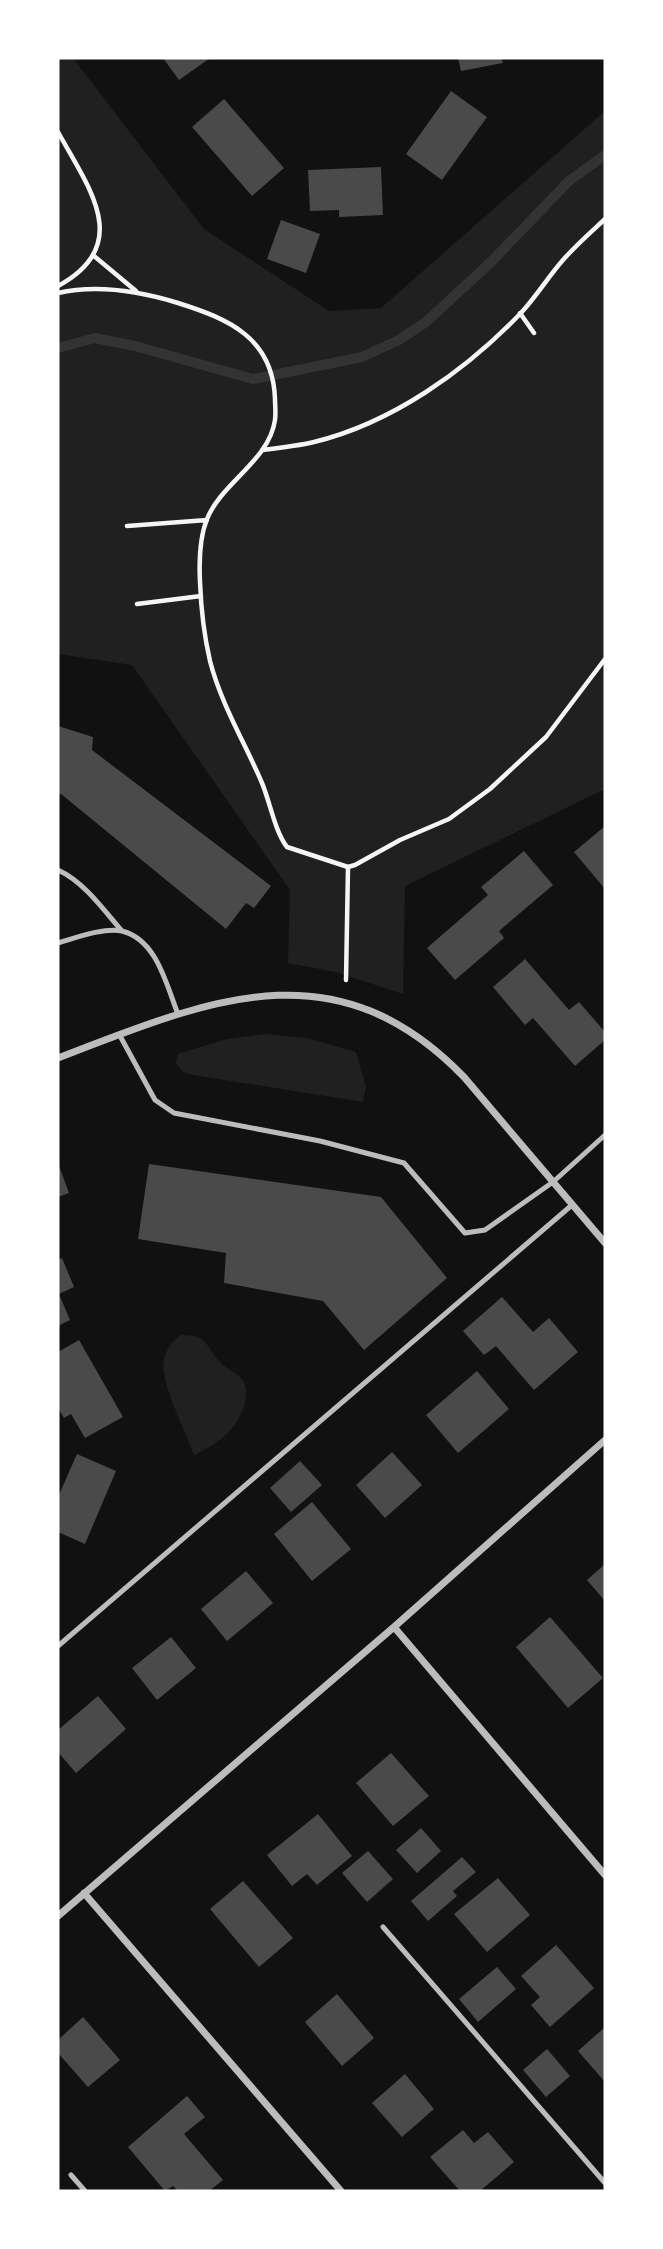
<svg xmlns="http://www.w3.org/2000/svg" width="663" height="2249" font-family="Signika,sans-serif">
<rect width="100%" height="100%" fill="#111"/>
<!-- green -->
<path fill="#202020" d="M58 58H73L204 229 329 311 381 308 605 111V789L405 886 403 994 336 972 288 963 290 890 132 665 58 654Z
M265 1034 307 1038 356 1052 366 1087 363 1102 188 1074 182 1071 176 1063 178 1054 227 1039Z
M181 1335C211 1335 204 1347 222 1364 228 1370 238 1373 243 1381 253 1398 237 1428 222 1438 214 1445 204 1450 194 1455 185 1431 169 1399 164 1374 161 1359 168 1343 181 1335Z"/>
<g fill="none" stroke-linecap="round" stroke-linejoin="round">
<!-- stream -->
<path stroke="#333" stroke-width="10" d="M58 348 95 338 135 346 253 379 362 357 399 340 426 322 492 261 569 181 605 155"/>
</g>
<!-- building -->
<path fill="#4a4a4a" d="M163 58H210L179 80Z
M458 58H501L503 63 461 71Z
M451 91 487 117 442 180 406 154Z
M224 99 284 168 252 196 192 127Z
M381 167 383 215 339 217V210L310 211 308 170Z
M281 220 320 234 306 273 267 259Z
M58 726 93 737 92 750 271 886 254 908 246 903 226 929 61 794 58 795Z
M605 826V889L574 852Z
M524 851 553 885 499 931 504 938 455 980 427 948 488 895 481 887Z
M525 959 569 1010 579 1002 605 1032V1040L575 1066 533 1018 525 1025 493 987Z
M58 1163 69 1193 58 1197Z
M149 1164 381 1197 447 1278 364 1350 323 1301 224 1283 226 1253 138 1239Z
M62 1258 74 1287 59 1294 70 1320 58 1326V1260Z
M502 1297 533 1332 549 1318 578 1352 534 1390 496 1346 484 1355 463 1331Z
M79 1340 123 1417 85 1438 71 1414 64 1418 58 1408V1352Z
M477 1371 509 1409 458 1453 426 1415Z
M392 1452 422 1485 385 1518 356 1485Z
M77 1454 116 1471 85 1544 58 1532V1497Z
M300 1461 322 1485 291 1512 270 1488Z
M312 1502 351 1549 312 1581 274 1534Z
M605 1564V1601L587 1580Z
M246 1571 273 1603 227 1641 201 1609Z
M550 1617 603 1678 568 1708 516 1647Z
M171 1637 196 1668 157 1700 132 1668Z
M98 1696 126 1729 76 1773 58 1752V1730Z
M391 1753 429 1796 393 1826 356 1783Z
M318 1814 352 1856 317 1885 307 1874 292 1886 267 1855Z
M421 1828 441 1851 417 1873 396 1850Z
M368 1851 393 1879 367 1902 342 1873Z
M462 1857 476 1872 453 1891 457 1896 428 1921 411 1901Z
M498 1878 530 1915 487 1952 454 1914Z
M243 1881 293 1938 259 1967 210 1909Z
M556 1945 594 1988 550 2027 531 2005 540 1997 521 1976Z
M497 1967 516 1989 478 2022 459 1999Z
M337 1994 374 2038 342 2066 305 2022Z
M83 2017 120 2060 88 2087 58 2053V2040Z
M605 2027V2082L578 2051Z
M547 2049 570 2076 546 2097 523 2070Z
M405 2074 434 2109 402 2137 372 2103Z
M187 2096 205 2117 184 2134 223 2180 209 2191H178L173 2186 165 2191 128 2147Z
M463 2130 474 2143 488 2132 514 2162 480 2191H460L430 2157Z"/>
<g fill="none" stroke-linecap="round" stroke-linejoin="round">
<!-- path -->
<path stroke="#f5f5f5" stroke-width="4.5" d="M58 132C89 188 134 245 58 286
M94 256 136 291
M58 293C98 284 139 291 178 303 229 319 273 338 275 399 275 405 276 413 275 420 269 461 222 482 207 519 199 539 199 562 200 582 201 609 204 635 210 661 221 704 245 743 262 783 270 802 275 832 287 847L348 867 355 865 400 840 449 819 490 789 546 737 605 659
M520 313 534 333
M262 450C279 448 297 446 314 442 392 423 465 371 520 314 536 297 548 277 563 260 576 245 591 232 605 219
M127 526 207 520
M137 604 201 596
M346 980 348 867"/>
<!-- service -->
<path stroke="#bcbcbc" stroke-width="5" d="M58 870C84 882 103 909 121 930
M58 943C75 938 105 927 122 931 157 940 166 984 178 1014
M119 1034 155 1100 174 1113 320 1141 404 1163 465 1233 485 1230 553 1182 605 1135
M58 1646 572 1205
M383 1927 605 2183
M71 2175 85 2191"/>
<!-- minor -->
<path stroke="#bcbcbc" stroke-width="7" d="M58 1058C207 1001 334 943 464 1077L605 1243
M394 1627 605 1875
M84 1893 341 2191
M58 1916 394 1627 605 1440"/>
</g>
<!-- border -->
<rect width="663" height="2249" fill="none" stroke="#ffffff" stroke-width="119"/>
</svg>
